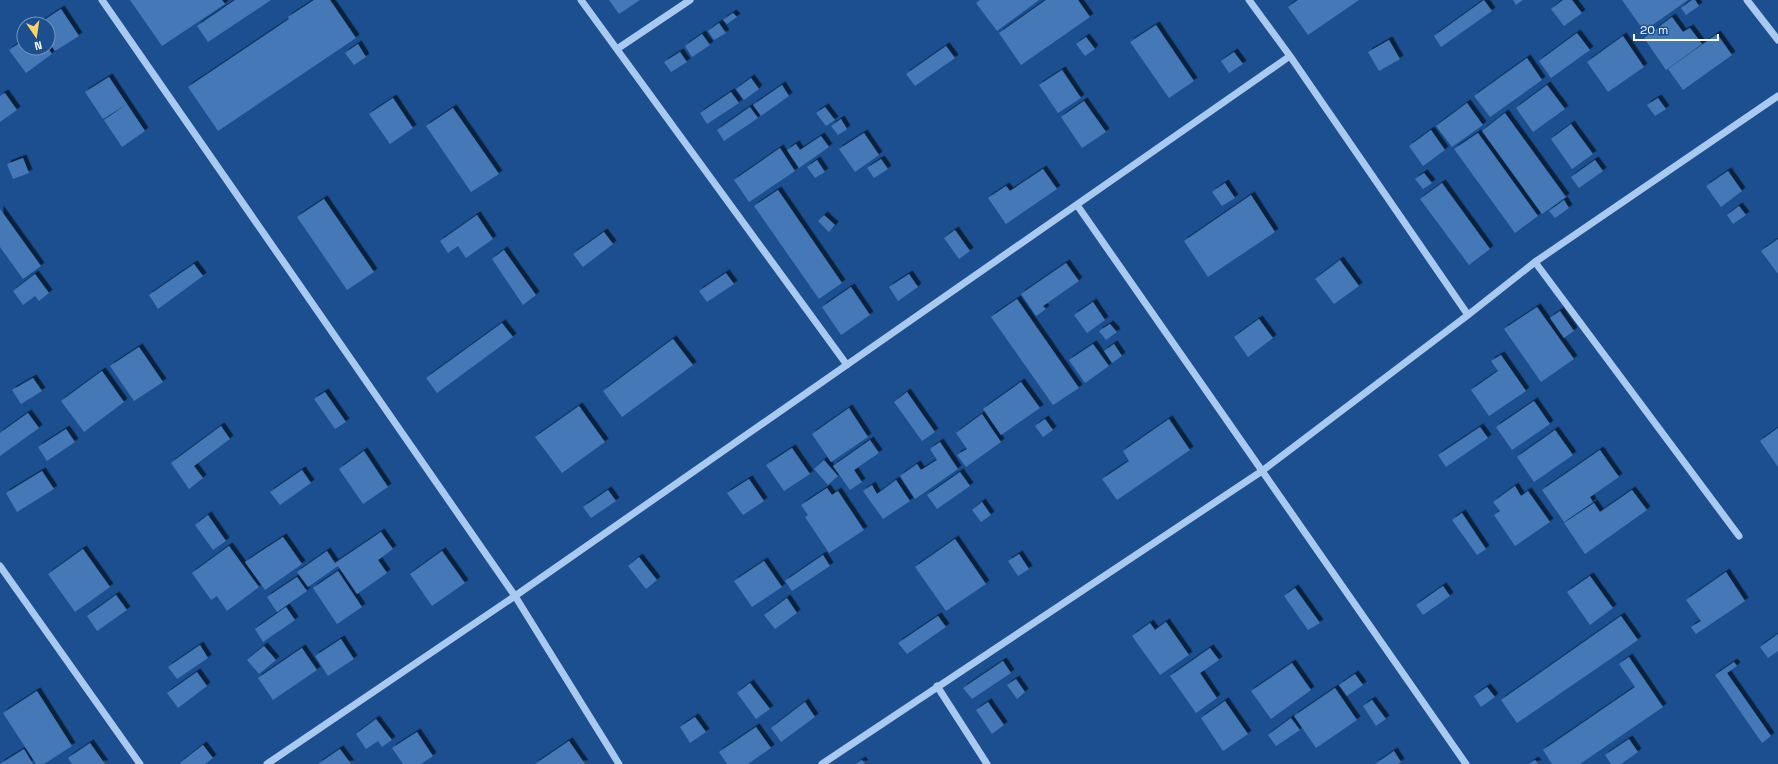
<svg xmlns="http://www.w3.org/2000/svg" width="1778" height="764" font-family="'Space Grotesk',sans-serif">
<defs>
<filter id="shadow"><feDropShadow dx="3.5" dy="-3.5" stdDeviation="0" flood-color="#0009"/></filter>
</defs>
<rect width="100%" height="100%" fill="#1b4f8f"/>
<!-- building -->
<path fill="#4478b7" filter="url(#shadow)" d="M130 0H222L225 4 162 46Z
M235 0H271L208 42 197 26Z
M314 0H330L356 38 218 131 188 87 289 19 288 17Z
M609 0H640L619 14Z
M980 0H1039L997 31 976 3Z
M1046 0H1078L1090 17 1021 65 999 33Z
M1298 0H1359L1308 35 1288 7Z
M1484 0 1492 11 1441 47 1434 36Z
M1513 0H1523L1516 5Z
M1563 0H1572L1582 13 1564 26 1551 9Z
M1622 0H1688L1644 31Z
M1692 0H1695L1699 6 1686 15 1681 8Z
M61 9 79 36 55 51 48 41V24H38Z
M733 13 737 17 727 24 723 20Z
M1672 17 1683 32 1690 28 1702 44 1666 70 1644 38Z
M719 23 726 33 714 40 708 31Z
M1156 25 1194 81 1169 98 1130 42Z
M1577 33 1590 50 1551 78 1539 61Z
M702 34 710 45 692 57 685 46Z
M1717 34 1732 55 1683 90 1668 69Z
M1623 36 1644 67 1608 92 1587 62Z
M1086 37 1095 49 1085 56 1076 44Z
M24 40V48H48L52 54 26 73 9 50Z
M1389 40 1400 59 1379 71 1368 52Z
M358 44 366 57 354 65 345 53Z
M946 46 955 58 915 86 906 74Z
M680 52 687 62 671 72 664 62Z
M1234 52 1243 64 1229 73 1221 61Z
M1527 58 1542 80 1490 117 1474 96Z
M1062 70 1081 98 1058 113 1039 85Z
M109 77 127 104 103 119 85 92Z
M751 78 759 89 744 100 736 89Z
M782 85 789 96 761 116 753 105Z
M1547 85 1565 109 1533 132 1516 108Z
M731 92 739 103 707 124 700 113Z
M5 93 17 110 0 122V96Z
M393 98 413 128 390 144 369 114Z
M1658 98 1666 109 1655 116 1647 105Z
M1084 101 1106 132 1082 148 1061 117Z
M1467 103 1483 125 1452 147 1436 126Z
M127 104 145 131 122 147 104 120Z
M750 107 758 118 724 141 717 130Z
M825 107 835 120 826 126 816 113Z
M453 108 499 174 471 192 426 126Z
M1505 113 1566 197 1542 214 1482 131Z
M841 119 847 129 838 135 831 126Z
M1571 124 1593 154 1572 169 1551 139Z
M1431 130 1445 150 1423 166 1409 146Z
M864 133 879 155 855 172 839 149Z
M1478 133 1538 216 1515 233 1454 149Z
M821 136 829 147 799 168 787 150 796 144 800 150Z
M780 148 795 171 749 202 734 180Z
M23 158 29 173 13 179 7 164Z
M881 159 888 169 874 178 867 168Z
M817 160 825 172 815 178 807 167Z
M1595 160 1603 171 1579 188 1571 177Z
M1043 169 1057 189 1006 224 988 198 1006 186 1010 191Z
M1728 171 1742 191 1721 207 1706 186Z
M1424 173 1432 183 1423 189 1415 179Z
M1225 183 1235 198 1222 206 1212 192Z
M1442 183 1490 249 1469 265 1420 199Z
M778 190 842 283 819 299 754 206Z
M1251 195 1275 232 1208 277 1184 241Z
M324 199 374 272 347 290 297 217Z
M1564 200 1569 208 1555 218 1549 211Z
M1739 206 1746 215 1733 224 1727 215Z
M0 209 41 266 23 279 0 247Z
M477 215 493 239 466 258 458 246 448 253 440 241Z
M824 215 835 225 829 232 818 221Z
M955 230 970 251 959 259 944 238Z
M604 232 613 244 583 267 573 254Z
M1778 239V274L1761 251Z
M504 250 536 295 523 305 492 259Z
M1340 260 1359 286 1334 304 1315 279Z
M1066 263 1079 281 1043 306 1046 309 1036 316 1021 294Z
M194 264 203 276 158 309 149 295Z
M726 273 734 284 707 302 699 291Z
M35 274 49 293 39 301 35 296 23 305 13 291Z
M909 274 918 287 898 301 889 287Z
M851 287 870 315 841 335 822 307Z
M1017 299 1079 388 1053 405 991 317Z
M1093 302 1105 320 1087 333 1074 315Z
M1537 307 1574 359 1541 382 1504 329Z
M1560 311 1574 331 1564 338 1550 318Z
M1259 319 1273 338 1248 357 1234 337Z
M502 323 513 337 437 393 426 378Z
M1110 324 1117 332 1106 340 1099 331Z
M673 339 693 365 622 417 603 391Z
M1093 344 1109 366 1085 383 1069 360Z
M1114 344 1122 356 1112 363 1104 351Z
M139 347 163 382 134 401 110 366Z
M1501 355 1526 391 1489 416 1471 390 1498 371 1491 361Z
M102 371 124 402 84 432 61 401Z
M33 378 42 391 21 404 12 390Z
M1021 382 1040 408 1001 435 983 409Z
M325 392 346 422 335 429 314 399Z
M907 392 935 432 922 441 894 402Z
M1534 401 1550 424 1512 450 1496 427Z
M579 406 605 442 562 473 535 437Z
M849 408 868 437 831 462 812 434Z
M28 413 39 428 0 456V433Z
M982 414 1001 442 966 467 957 455 967 449 956 433Z
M1045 419 1053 430 1043 437 1035 426Z
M1169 419 1190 450 1117 500 1102 479 1129 461 1123 451Z
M221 426 230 439 194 466 203 478 189 489 171 463Z
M1480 427 1488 438 1446 467 1438 455Z
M1778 428V467L1760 441Z
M66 429 75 442 47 461 38 447Z
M1555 430 1573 455 1534 482 1517 457Z
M870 440 879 453 854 470 862 482 850 490 833 466Z
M940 442 958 469 915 499 900 476 917 464 921 470 937 460 930 449Z
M792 448 810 474 784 491 766 465Z
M1600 450 1619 477 1590 497 1593 502 1564 522 1542 490Z
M364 451 388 487 363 504 339 469Z
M824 460 838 476 828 485 814 469Z
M302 470 311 483 280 505 270 492Z
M42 471 54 489 17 512 6 493Z
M960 472 970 486 937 509 927 495Z
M749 479 764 501 743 515 727 493Z
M896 480 910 501 883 519 863 491 872 485 877 494Z
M1515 486 1521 496 1528 491 1550 522 1515 546 1494 515 1500 511 1493 502Z
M827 488 832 495 838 491 864 530 829 553 805 517 808 515 801 505Z
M608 490 616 501 591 518 583 507Z
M1632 490 1647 510 1585 554 1564 523 1594 503 1600 512Z
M982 502 991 515 981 522 972 510Z
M1462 513 1486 549 1477 555 1452 520Z
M208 515 226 541 213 550 195 525Z
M381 532 393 549 378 560 387 573 357 594 338 566 308 587 297 572 327 551 335 563Z
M283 537 302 564 265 590 245 562Z
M955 539 986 584 946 611 915 567Z
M229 546 259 587 227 611 217 596 211 600 192 573Z
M83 549 110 587 75 612 48 574Z
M442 551 465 583 432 606 410 574Z
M1019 554 1029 569 1018 576 1008 561Z
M823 555 830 566 792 591 785 581Z
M639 557 657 580 646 589 628 566Z
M764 561 782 587 752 607 734 581Z
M338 571 362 607 337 624 313 588Z
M1726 572 1745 601 1696 634 1691 627 1701 621 1686 600Z
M1590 576 1613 608 1590 625 1567 592Z
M297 577 307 591 277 612 267 597Z
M1443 586 1450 596 1423 615 1416 605Z
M1295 588 1320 623 1308 630 1284 596Z
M116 595 127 610 97 631 87 616Z
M787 598 797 613 775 629 764 615Z
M286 607 295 620 263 642 255 629Z
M938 616 946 627 907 654 898 643Z
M1621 616 1638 640 1517 723 1501 700Z
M1166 622 1189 655 1160 675 1132 636 1150 623 1155 630Z
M1778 634V651L1768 658 1760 647Z
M341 639 354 659 328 676 315 656Z
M200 645 208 658 177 679 168 667Z
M264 646 276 660 259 674 247 660Z
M302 648 317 670 273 700 258 678Z
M1210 648 1219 660 1200 673 1217 698 1196 713 1170 676Z
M1629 657 1663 707 1580 764H1552L1543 750 1635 687 1619 664Z
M1003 661 1011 673 972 699 963 688Z
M1734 662 1737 666 1727 673 1771 736 1762 743 1715 675Z
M1292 663 1311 690 1271 719 1251 691Z
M197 672 207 686 178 708 167 693Z
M1355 674 1363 685 1347 696 1339 685Z
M1016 679 1025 692 1017 699 1007 685Z
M750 683 770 709 756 719 737 693Z
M1487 687 1495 697 1481 707 1474 696Z
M1335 688 1357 720 1316 748 1294 716Z
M37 691 72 746 44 764H36L3 713Z
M1372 700 1386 719 1376 726 1363 706Z
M1225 701 1248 734 1223 751 1201 718Z
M805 702 815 717 781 742 771 728Z
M988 702 1004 725 992 734 976 710Z
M695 717 706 732 690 743 680 727Z
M1291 718 1300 730 1276 746 1268 735Z
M376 719 392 740 382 747 378 741 366 749 356 734Z
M756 727 771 748 748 764H727L719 752Z
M417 732 433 756 421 764H403L392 748Z
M1629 739 1638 752 1621 764H1611L1605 755Z
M569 741 585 764H535Z
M90 743 105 764H72L68 758Z
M203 745 213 758 205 764H181L180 763Z
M24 749 33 764H0Z
M340 749 351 764H318Z
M1394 751 1401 762 1398 764H1375Z
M862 760 865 764H856Z
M1535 760 1538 764H1529Z"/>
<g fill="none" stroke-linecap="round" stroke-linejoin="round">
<!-- minor -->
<path stroke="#a9c9ee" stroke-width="7" d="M102 0 515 596 619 764
M581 0 847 365
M1249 0 1290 56 1468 315
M1747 0 1778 40
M617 49 690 0
M1077 205 1466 764
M1535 262 1739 536
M0 566 140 764
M937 686 987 764
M267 764 515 596 1290 56
M822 764 1262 471 1468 315 1535 262 1778 96"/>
</g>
<!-- north arrow -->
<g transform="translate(36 36) rotate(167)"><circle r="19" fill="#1b4f8f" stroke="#7695bc"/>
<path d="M0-3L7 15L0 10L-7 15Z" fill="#ffd166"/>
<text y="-6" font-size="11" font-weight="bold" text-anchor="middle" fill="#ffffff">N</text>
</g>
<!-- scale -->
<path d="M1634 34v6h84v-6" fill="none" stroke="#ffffff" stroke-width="2"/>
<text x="1640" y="34" font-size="12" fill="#ffffff" stroke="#1b4f8f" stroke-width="3" paint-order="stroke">20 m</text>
</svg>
